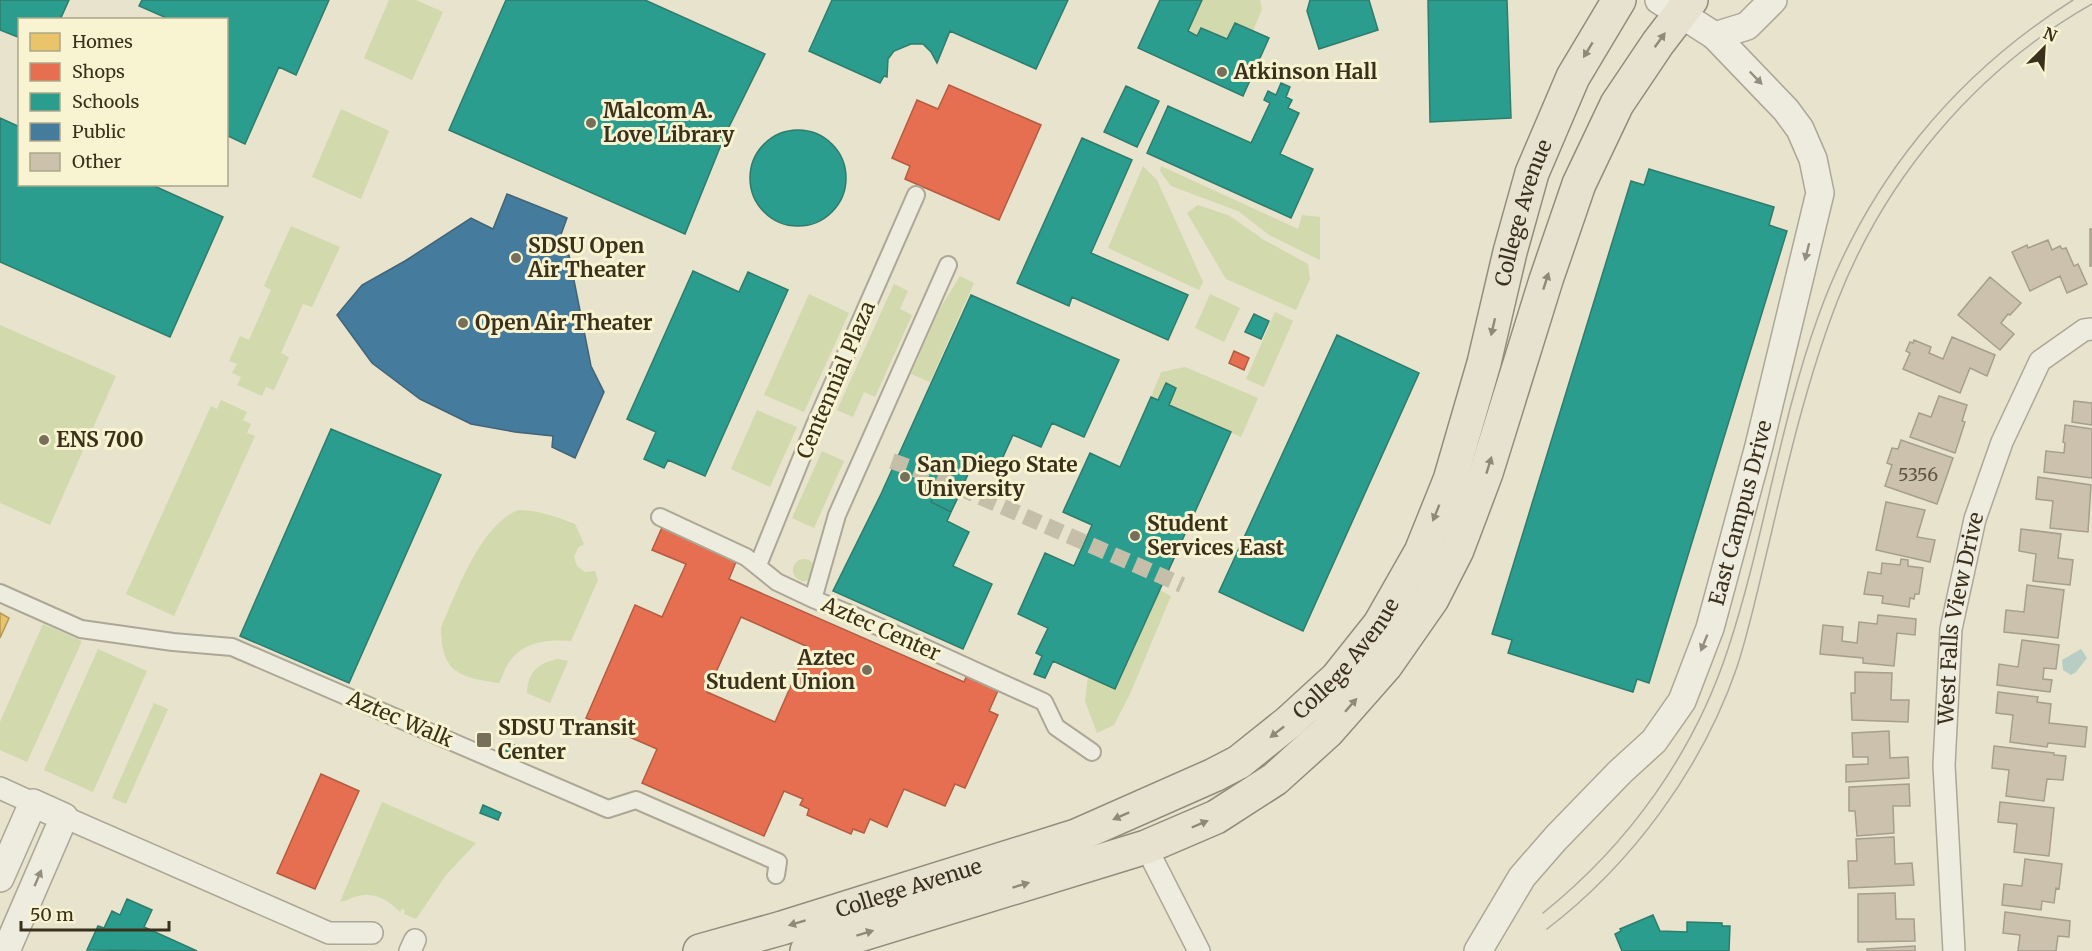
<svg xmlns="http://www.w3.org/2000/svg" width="2092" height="951" font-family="Merriweather,serif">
<rect width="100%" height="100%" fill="#e7e3cc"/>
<!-- green -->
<path fill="#d1d9ad" d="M389 0H416L443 12 412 80 364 58Z
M1202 0H1260L1262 9 1253 31 1235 23 1227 39 1201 28 1197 36 1188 31Z
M341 109 389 131 361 199 312 177Z
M1143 166 1157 180 1203 282 1199 290 1108 248Z
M1161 166 1298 229 1302 215 1320 217V260L1269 235 1238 211 1171 186 1160 171Z
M1198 205 1230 216 1264 240 1308 264 1310 279 1296 310 1226 279 1187 213Z
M291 226 340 247 312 307 303 304 281 353 289 357 274 390 266 387 262 396 237 385 241 377 232 373 237 364 229 361 240 336 249 340 271 290 264 286Z
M960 276 974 283 930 382 911 374 939 310Z
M894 284 908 291 900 309 912 315 875 397 864 392 853 417 837 410Z
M809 294 849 313 804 412 764 395Z
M1210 294 1240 308 1224 342 1195 328Z
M1275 312 1293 321 1264 387 1246 379Z
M0 325 116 376 50 525 0 503Z
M1185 367 1258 398 1241 437 1169 405 1176 388 1166 383 1158 400 1151 397 1161 372Z
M221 400 247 412 243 420 251 424 247 433 255 436 174 616 126 594 211 406 217 409Z
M757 410 797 427 770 487 731 469Z
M822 451 844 461 814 528 792 518Z
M518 510C538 510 557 517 575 524L584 544 578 548 574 557 577 566 585 572 595 571 598 580 571 641C549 639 524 641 510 661 505 667 503 676 499 683 459 677 441 673 441 627 458 590 479 527 518 510Z
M793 570a11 11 0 1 1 22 0a11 11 0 1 1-22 0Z
M1160 590 1171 596 1130 694 1114 725 1097 733 1085 701 1088 677 1115 689Z
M43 624 82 641 27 762 0 750V722Z
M98 649 147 671 93 792 44 770Z
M558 659 568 661 550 703 527 693C528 672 538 663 558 659Z
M154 703 168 709 126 804 112 798Z
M382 802 476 843 446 875 416 919 404 914 405 910 402 909 400 912C388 899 373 891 354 897 349 899 345 901 340 902Z"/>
<!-- water -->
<path fill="#b8cdc3" d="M2081 649 2087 658 2076 672 2071 675 2063 670 2062 660Z"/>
<!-- homes -->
<path fill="#e9c46a" stroke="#b59853" stroke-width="1.5" d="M0 613 9 618 0 638Z"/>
<!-- shops -->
<path fill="#e76f51" stroke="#b35c41" stroke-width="1.5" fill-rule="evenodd" d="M949 85 1041 125 999 220 905 179 910 166 892 158 917 100 938 109Z
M1234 351 1249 358 1244 370 1229 363Z
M668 514 742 547 729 579 964 682 972 663 1004 677 989 711 998 715 965 788 955 784 945 806 904 789 887 827 870 819 864 833 853 829 851 834 807 815 809 809 800 805 803 799 784 791 764 836 642 783 657 749 586 718 635 605 662 617 686 564 652 550ZM741 617 808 647 775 722 707 692Z
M321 774 359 791 315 889 277 873Z"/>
<!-- schools -->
<path fill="#2a9d8f" stroke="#2f7c6c" stroke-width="1.5" d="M0 0H69L60 20H20V38L0 30Z
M142 0H329L296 75 279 67 245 144 226 135V20H171L139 6Z
M506 0H645L765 54 725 135 685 234 449 130Z
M832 0H1068L1036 69 950 31 937 63 931 52 923 44H911L894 51 888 59 887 77 884 76 880 83 809 51Z
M1160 0H1202L1188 31 1197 36 1201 28 1227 39 1235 23 1269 38 1243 96 1138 48Z
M1310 0H1369L1378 30 1319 49 1307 11Z
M1428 0H1507L1511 118 1430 122Z
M1281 83 1290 87 1286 97 1292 100 1288 108 1299 113 1280 154 1313 169 1291 218 1147 153 1168 106 1251 143 1270 103 1264 100 1268 91 1276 95Z
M1126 86 1159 101 1137 147 1104 132Z
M0 118 20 127V184H150L223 217 170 337 0 262Z
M750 178a48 48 0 1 1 96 0a48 48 0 1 1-96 0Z
M1082 138 1132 160 1091 253 1188 295 1168 340 1072 297 1069 306 1017 283Z
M1649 169 1774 207 1769 225 1787 231 1649 683 1637 679 1633 692 1508 653 1512 640 1492 634 1631 181 1644 185Z
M693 271 739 292 748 272 788 290 705 476 668 460 664 468 644 459 656 432 627 419Z
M971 295 1119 360 1084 437 1052 423 1041 447 1013 435 997 470 974 461 947 521 969 532 953 566 992 584 963 649 833 591 881 494Z
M1254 314 1269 321 1261 339 1245 332Z
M1337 335 1419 373 1303 631 1219 592Z
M1166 383 1176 388 1169 405 1231 432 1115 689 1053 661 1045 678 1034 674 1042 656 1036 653 1048 628 1018 614 1045 553 1074 566 1092 525 1063 512 1090 453 1120 467 1151 397 1158 400Z
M331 429 441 475 349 683 240 636Z
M939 483 960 493 951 512 931 502Z
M509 743 527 750 523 758 506 751Z
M483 805 501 813 498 820 480 813Z
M127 899 152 910 144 927 197 951 87 950 98 926 104 928 112 911 120 915Z
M1653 915 1660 931 1687 932V922L1722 923V926H1730L1729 951H1622L1615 934 1621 931 1620 929Z"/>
<!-- public -->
<path fill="#457b9d" stroke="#426476" stroke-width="1.5" d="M507 194 567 218 555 251 569 255 591 366 604 392 575 458 552 447 553 436 515 432 471 424 420 399 372 363 337 315 362 285 405 261 471 218 493 229Z"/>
<!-- building -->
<path fill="#cbc1ac" stroke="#a79e8b" stroke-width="1.5" d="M2090 229H2092V266H2090Z
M2048 240 2052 250 2060 246 2062 249 2066 248 2074 266 2078 264 2087 284 2067 293 2060 276 2030 291 2012 252 2027 245 2028 248Z
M1990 277 2021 303 2010 315 2008 314 2001 323 2014 334 2000 350 1958 315Z
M1952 337 1995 355 1987 376 1970 368 1960 393 1903 369 1910 353 1906 351 1910 342 1913 343 1914 340 1931 347 1929 353 1943 359Z
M1939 396 1967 405 1962 421 1965 422 1955 453 1910 437 1919 413 1931 417Z
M2074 401 2092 403V425L2072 422Z
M2065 425 2092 429V478L2044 472 2046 451 2064 453 2065 443 2063 442Z
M1901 440 1953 458 1937 504 1885 486 1892 465 1887 463 1892 448 1898 449Z
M2038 477 2091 485 2088 532 2050 528 2053 501 2036 499Z
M1886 502 1925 510 1917 537 1935 540 1930 562 1876 550Z
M2021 529 2061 534 2058 558 2073 560 2070 585 2033 581 2036 554 2019 551Z
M1901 559 1908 560V566L1923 568 1919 594H1915L1914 599 1910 598 1909 607 1882 603 1883 596 1864 594 1868 572 1881 574 1882 563 1900 565Z
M2027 585 2064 590 2058 638 2004 632 2006 610 2024 612Z
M1878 615 1916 619 1915 635 1897 633 1894 666 1863 663V658L1820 654 1823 625 1843 627 1842 641 1857 643 1859 622 1877 624Z
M2022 640 2059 645 2056 669 2044 668 2043 679 2052 680 2050 692 1997 685 1999 664 2018 667Z
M1855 672 1892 673 1891 700H1909L1908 722 1852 720 1851 693H1855Z
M1998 692 2038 697 2037 702 2051 704 2049 723 2087 727 2085 747 2048 743 2047 747 2010 742 2013 715 1996 713Z
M1889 731 1890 758 1908 757 1909 778 1846 782V765L1868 764V757H1853L1852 733Z
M1994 746 2054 753V755L2066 756 2063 780 2047 779 2044 801 2006 796 2009 770 1992 768Z
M1909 784 1910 806H1893L1894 833 1857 836 1855 811H1849V787Z
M2000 802 2054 808 2049 856 2014 852 2017 824 1998 822Z
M1894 837 1895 864 1912 863 1914 885 1849 888 1848 861H1857L1856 839Z
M2025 859 2062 864 2059 889 2056 888 2054 903 2042 901 2041 910 2002 905 2004 884 2022 886Z
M1895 893 1896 919H1914L1915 941 1858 942V894Z
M2005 912 2070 921 2069 937 2058 936 2056 951H2018L2020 935 2003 933Z
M1915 946V951H1867V949Z"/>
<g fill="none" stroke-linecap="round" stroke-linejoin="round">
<!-- pedestrian-tunnel -->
<path stroke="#c5bfa9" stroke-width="16" stroke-dasharray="16 8" stroke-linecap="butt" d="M892 461 928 474 1182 585"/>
<defs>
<path id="pedestrian" d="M660 517 746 557 777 582 813 599 855 616 1044 702 1056 727 1092 752
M758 565 814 427 916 195
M0 593 81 629 173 642 232 647 608 809 636 800 778 862 776 875
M813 599 837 515 948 265"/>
<g id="minor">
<path d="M0 788 33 803"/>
<path d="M64 817 329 933H372"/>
<path d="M1146 847 1199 951"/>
<path d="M410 951 415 940"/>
<path id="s1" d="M1954 951 1944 765 1951 629 1975 519 2002 442 2040 361 2084 330 2092 329"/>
</g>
<g id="tertiary">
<path d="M1715 36 1747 26 1773 0"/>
<path d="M0 878 33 803 64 817 6 951"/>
<path id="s2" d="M1478 951 1522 877 1556 838 1620 772 1654 741 1682 701 1710 628 1759 446 1820 193 1813 159 1800 129 1786 110 1715 36 1659 0"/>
</g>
<g id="primary">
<path id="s3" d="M700 951 782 928 1076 836 1214 775 1239 762 1289 722 1337 678 1380 624 1421 552 1450 480 1484 363 1510 252 1532 173 1573 77 1619 0"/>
<path d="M807 951 1146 847 1216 817 1275 779 1327 732 1386 665 1432 599 1457 550 1486 473 1546 280 1579 184 1617 104 1658 43 1691 0"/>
</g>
</defs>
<!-- pedestrian casing -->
<use href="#pedestrian" stroke="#aca796" stroke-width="20"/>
<!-- minor casing -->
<use href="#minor" stroke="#aca796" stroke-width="24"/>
<!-- tertiary casing -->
<use href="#tertiary" stroke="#aca796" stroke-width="30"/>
<!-- primary casing -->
<use href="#primary" stroke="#918c7c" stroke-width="36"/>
<!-- pedestrian -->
<use href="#pedestrian" stroke="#eeecdf" stroke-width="16"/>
<!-- minor -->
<use href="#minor" stroke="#eeecdf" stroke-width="21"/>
<!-- tertiary -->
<use href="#tertiary" stroke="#eeecdf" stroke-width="27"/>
<!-- primary -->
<use href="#primary" stroke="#e6e2cf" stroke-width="33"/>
<!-- tram -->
<path stroke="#adaa9f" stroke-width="1.5" d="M1543 913C1629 844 1694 753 1728 649 1764 540 1779 425 1818 317 1866 183 1953 76 2073 0
M1547 929C1632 864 1702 769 1737 667 1750 627 1759 584 1769 543 1788 462 1807 380 1837 302 1885 178 1976 70 2092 4"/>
</g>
<!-- one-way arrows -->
<defs><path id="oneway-solid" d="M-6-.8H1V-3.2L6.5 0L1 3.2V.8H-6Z" transform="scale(1.5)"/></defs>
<g fill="#908976">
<use href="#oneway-solid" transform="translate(1660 40) rotate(-54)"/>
<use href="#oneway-solid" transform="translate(1588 50) rotate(121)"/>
<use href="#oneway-solid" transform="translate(1546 281) rotate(-72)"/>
<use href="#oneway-solid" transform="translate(1493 327) rotate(103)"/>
<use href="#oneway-solid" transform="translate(1489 465) rotate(-73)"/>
<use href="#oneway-solid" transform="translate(1436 513) rotate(112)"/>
<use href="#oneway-solid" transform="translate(1351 705) rotate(-49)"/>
<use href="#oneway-solid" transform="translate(1277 732) rotate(142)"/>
<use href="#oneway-solid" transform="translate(1121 816) rotate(156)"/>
<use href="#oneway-solid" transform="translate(1200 824) rotate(-23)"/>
<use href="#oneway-solid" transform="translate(1021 885) rotate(-17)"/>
<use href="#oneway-solid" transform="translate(797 923) rotate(163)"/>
<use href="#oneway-solid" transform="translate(865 933) rotate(-17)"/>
</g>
<g fill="#948e7e">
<use href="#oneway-solid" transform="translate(1756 78) rotate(46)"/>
<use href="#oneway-solid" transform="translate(1807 252) rotate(104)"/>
<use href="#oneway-solid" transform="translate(1704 643) rotate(112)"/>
<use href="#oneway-solid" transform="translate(38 878) rotate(-67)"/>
</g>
<!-- markers -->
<g fill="#776f5a" stroke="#f8f4d1" stroke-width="2">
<circle cx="1222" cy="72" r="6"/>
<circle cx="591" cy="123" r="6"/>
<circle cx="516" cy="258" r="6"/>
<circle cx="463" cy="323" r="6"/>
<circle cx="44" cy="440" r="6"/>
<circle cx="905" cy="477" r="6"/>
<circle cx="1135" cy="536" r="6"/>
<circle cx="867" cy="670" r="6"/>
<rect x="476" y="732" width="16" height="16" rx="3"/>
</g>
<g text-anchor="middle" stroke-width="6" stroke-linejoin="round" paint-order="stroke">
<!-- number labels -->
<g font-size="18" fill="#5f5440">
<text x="1918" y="481">5356</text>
</g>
<!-- poi labels -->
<g font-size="21" font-weight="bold" fill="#3b301c" stroke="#f8f4d1" text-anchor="start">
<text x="1234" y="79">Atkinson Hall</text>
<text x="603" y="118">Malcom A.<tspan x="603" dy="24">Love Library</tspan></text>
<text x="528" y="253">SDSU Open<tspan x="528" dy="24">Air Theater</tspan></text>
<text x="475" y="330">Open Air Theater</text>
<text x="56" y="447">ENS 700</text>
<text x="917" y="472">San Diego State<tspan x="917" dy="24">University</tspan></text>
<text x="1147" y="531">Student<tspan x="1147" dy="24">Services East</tspan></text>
<text x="855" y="665" text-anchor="end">Aztec<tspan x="855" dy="24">Student Union</tspan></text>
<text x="498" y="735">SDSU Transit<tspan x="498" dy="24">Center</tspan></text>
</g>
<!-- street labels -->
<g font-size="21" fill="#3b301c" stroke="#f8f4d1">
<text dy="7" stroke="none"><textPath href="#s3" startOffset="1208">College Avenue</textPath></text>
<text transform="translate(836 380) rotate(-67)" y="7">Centennial Plaza</text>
<text dy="7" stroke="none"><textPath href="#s2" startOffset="522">East Campus Drive</textPath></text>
<text dy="7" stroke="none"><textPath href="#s1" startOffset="334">West Falls View Drive</textPath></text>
<text transform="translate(881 629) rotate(24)" y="7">Aztec Center</text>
<text dy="7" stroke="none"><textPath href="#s3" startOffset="722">College Avenue</textPath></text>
<text transform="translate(400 719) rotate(23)" y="7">Aztec Walk</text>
<text dy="7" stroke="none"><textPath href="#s3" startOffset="218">College Avenue</textPath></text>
</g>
</g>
<!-- legend -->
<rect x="18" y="18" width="210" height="168" fill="#f8f4d1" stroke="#aca689" stroke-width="1.5"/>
<rect x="30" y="33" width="30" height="18" fill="#e9c46a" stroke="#aca689" stroke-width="1.5"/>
<text x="72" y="48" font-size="18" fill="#3b301c">Homes</text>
<rect x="30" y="63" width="30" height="18" fill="#e76f51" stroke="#aca689" stroke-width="1.5"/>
<text x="72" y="78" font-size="18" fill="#3b301c">Shops</text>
<rect x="30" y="93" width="30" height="18" fill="#2a9d8f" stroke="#aca689" stroke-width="1.5"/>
<text x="72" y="108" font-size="18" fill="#3b301c">Schools</text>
<rect x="30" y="123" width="30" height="18" fill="#457b9d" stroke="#aca689" stroke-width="1.5"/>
<text x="72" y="138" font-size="18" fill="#3b301c">Public</text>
<rect x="30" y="153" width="30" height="18" fill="#cbc1ac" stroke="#aca689" stroke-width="1.5"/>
<text x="72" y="168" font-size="18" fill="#3b301c">Other</text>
<!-- north arrow -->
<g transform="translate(2044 48) rotate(24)" stroke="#f8f4d1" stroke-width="4.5" paint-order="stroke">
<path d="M0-4.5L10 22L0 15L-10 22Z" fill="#3b301c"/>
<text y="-9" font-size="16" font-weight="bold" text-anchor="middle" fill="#3b301c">N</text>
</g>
<!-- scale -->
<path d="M21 921v9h148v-9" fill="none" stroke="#3b301c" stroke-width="3"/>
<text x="30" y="921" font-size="18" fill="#3b301c" stroke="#f8f4d1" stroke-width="4.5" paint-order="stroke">50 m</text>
</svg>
